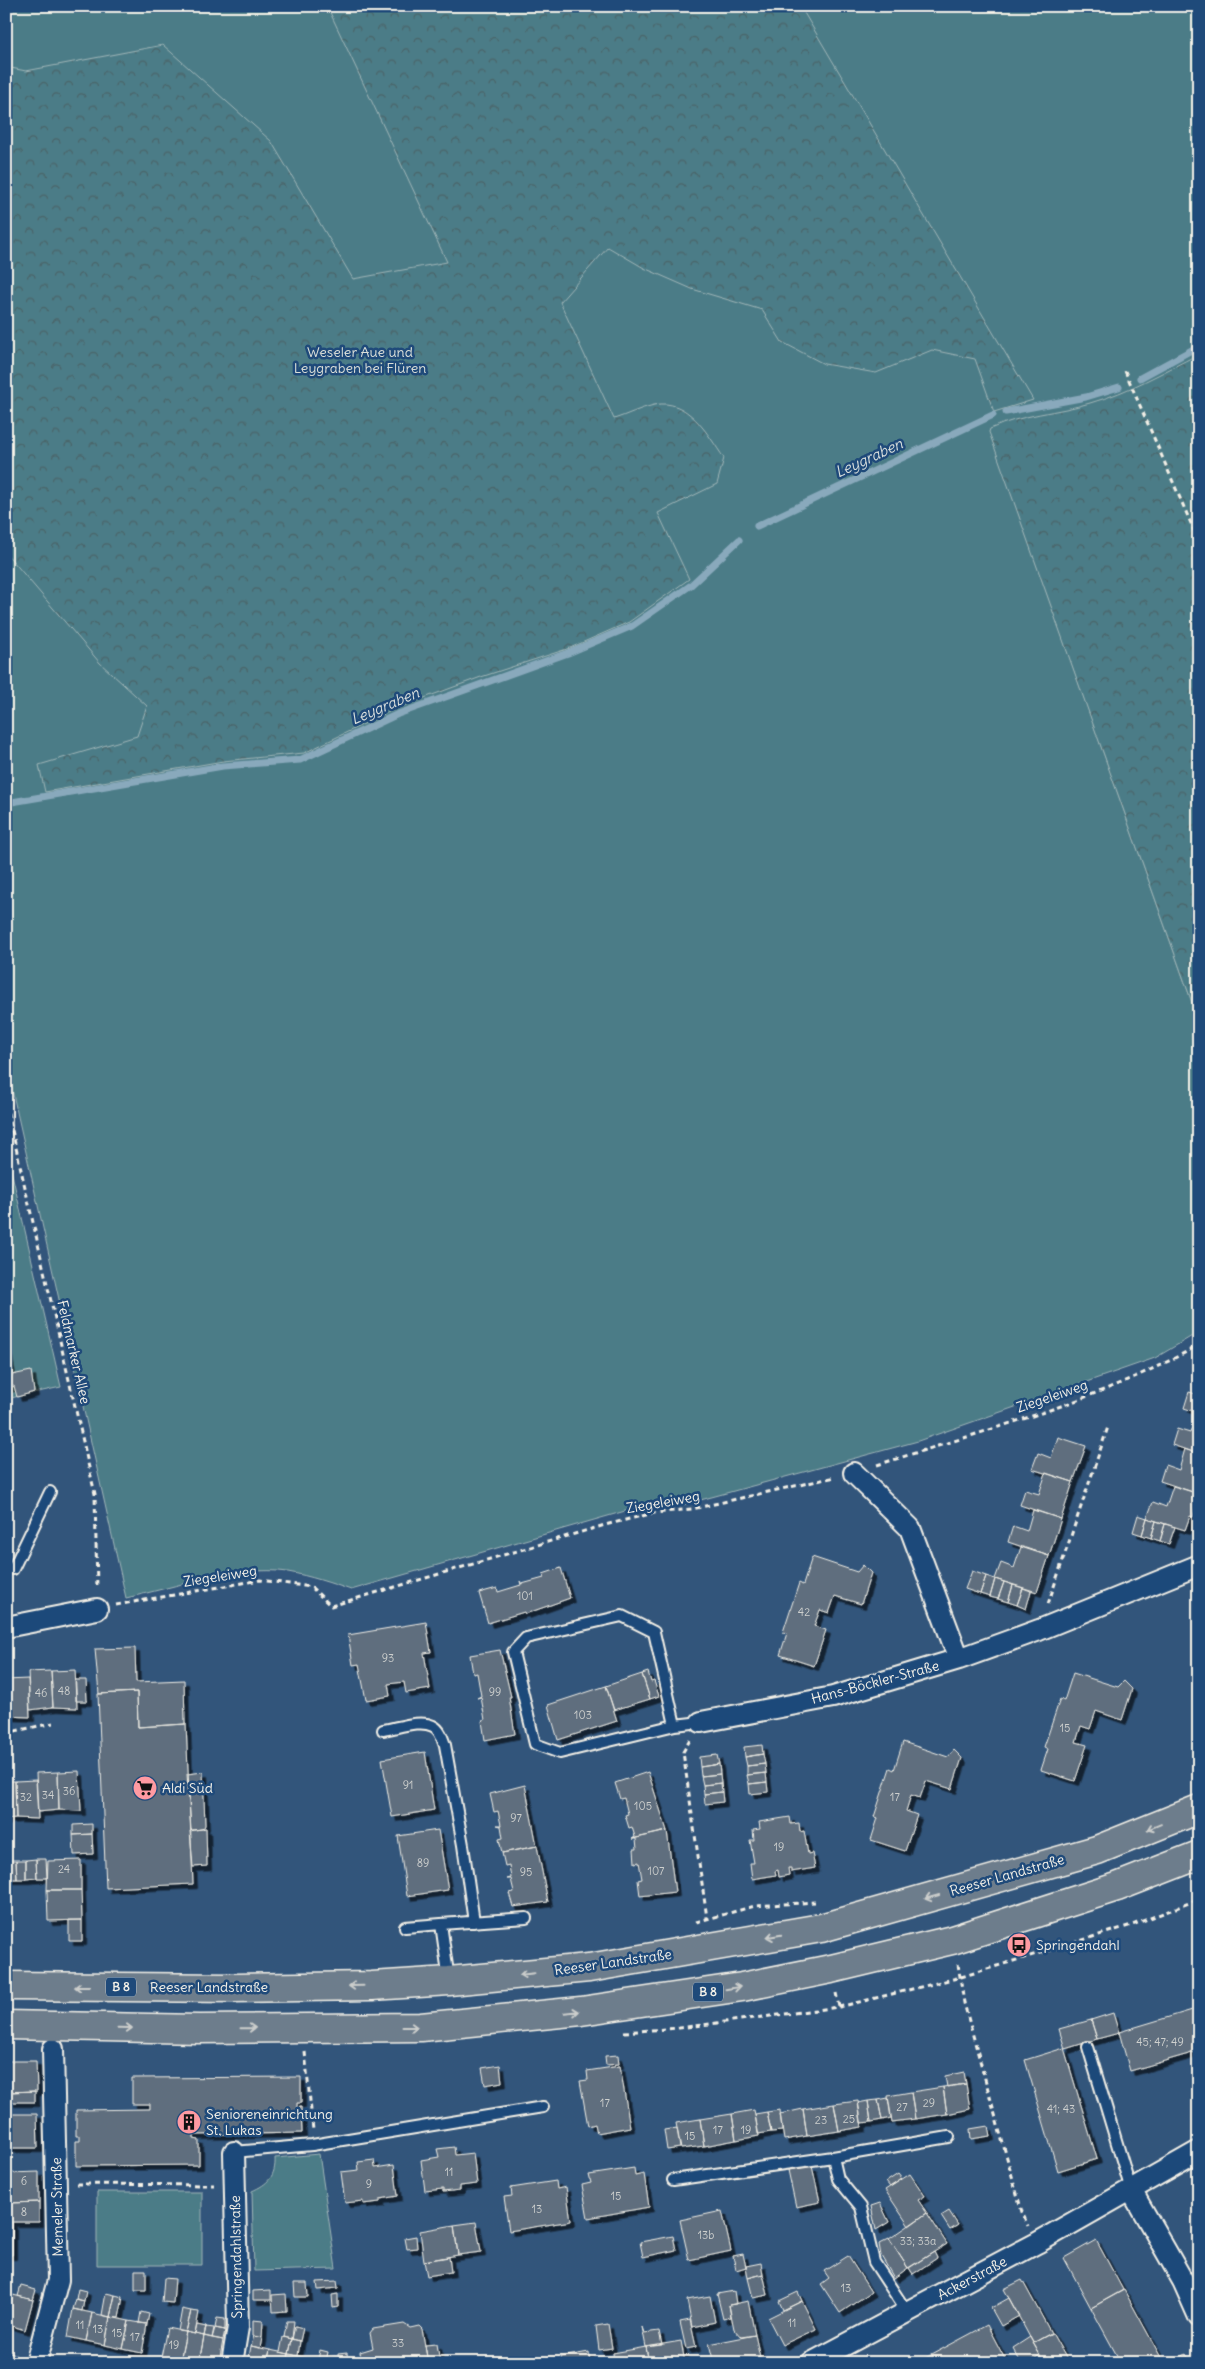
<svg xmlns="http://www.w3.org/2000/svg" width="1205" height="2369" font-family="Delius,sans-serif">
<defs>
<pattern id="forest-crowns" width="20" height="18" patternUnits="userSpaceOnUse" patternTransform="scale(1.25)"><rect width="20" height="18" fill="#4c7c87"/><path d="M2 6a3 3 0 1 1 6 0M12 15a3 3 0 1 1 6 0" fill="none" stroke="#4a6266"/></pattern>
<filter id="shadow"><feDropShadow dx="4.5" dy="4.5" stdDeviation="0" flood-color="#0009"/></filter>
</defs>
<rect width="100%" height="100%" fill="#32557b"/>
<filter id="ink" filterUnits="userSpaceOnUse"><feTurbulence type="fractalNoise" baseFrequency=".02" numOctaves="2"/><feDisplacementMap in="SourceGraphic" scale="10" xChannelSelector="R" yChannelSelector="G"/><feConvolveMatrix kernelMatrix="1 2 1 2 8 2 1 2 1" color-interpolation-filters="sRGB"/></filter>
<g filter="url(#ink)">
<!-- green -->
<path fill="#4c7c87" stroke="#a0b6b8" d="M1199 6V1010L991 436 1199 1022V1332L1155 1358 918 1441 682 1505 660 1501 351 1590C331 1583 310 1576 288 1572 239 1565 175 1587 126 1598L6 1063V7Z
M6 1148 61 1387 6 1399Z
M319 2154 336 2269 254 2271 252 2191C268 2184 276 2176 275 2158Z
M97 2192H202V2265H97Z"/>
<!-- forest -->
<path fill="url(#forest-crowns)" stroke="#a0b6b8" d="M327 6H800L1033 400 994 412 975 359 932 350 876 373 824 364 782 342 762 310 692 289 644 268 608 247 560 302 614 419C627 415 640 408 654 405 688 397 708 435 724 458L717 484 658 513 689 579 629 622 570 648 481 677 397 708 304 753 223 761 45 792 39 765 137 736 147 706 100 663 6 553V67L26 71 163 45 271 141 353 279 447 262Z
M1199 354V1022L989 432 990 429C1022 414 1057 413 1090 403 1129 392 1163 372 1199 354Z"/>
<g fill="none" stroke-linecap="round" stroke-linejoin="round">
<!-- stream -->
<path stroke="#89a9bc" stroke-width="7" d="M1140 378 1199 346
M1006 412 1086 397 1119 387
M757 526 993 415
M6 803 223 766 300 760 398 714 568 653 632 626 691 585 739 540"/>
</g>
<!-- building -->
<path fill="#5e6e7e" stroke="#f4f1e8" filter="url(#shadow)" d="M6 1344 12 1375 31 1371 34 1392 17 1397 14 1386 6 1388Z
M1189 1392 1199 1395V1413L1184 1408Z
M1198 1412 1199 1413V1454L1172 1445 1177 1429 1190 1433Z
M1058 1437 1086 1446 1073 1482 1032 1469 1038 1453 1051 1458Z
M1185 1449 1199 1454V1494L1160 1481 1165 1465 1179 1470Z
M1046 1473 1073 1482 1061 1519 1020 1505 1025 1490 1039 1494Z
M1173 1486 1199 1494 1193 1517 1190 1516 1185 1530 1147 1518 1153 1502 1166 1507Z
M1033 1510 1061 1519 1049 1556 1008 1542 1013 1526 1027 1531Z
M1138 1515 1147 1518 1142 1535 1133 1532Z
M1147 1518 1156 1521 1151 1538 1142 1535Z
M1156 1521 1165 1524 1160 1541 1151 1538Z
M1165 1524 1175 1527 1169 1544 1160 1541Z
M1021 1547 1049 1556 1037 1592 995 1579 1001 1563 1014 1568Z
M812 1557 857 1572 863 1565 871 1573 861 1604 835 1596 829 1613 820 1610 814 1626 826 1630 814 1666 780 1655 787 1633 783 1632 799 1583 803 1585Z
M561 1568 570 1598 525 1614 524 1612 488 1623 479 1593 497 1588 498 1592 521 1585 520 1581 522 1584 544 1578 543 1574Z
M972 1571 986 1576 980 1594 965 1589Z
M986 1576 995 1579 990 1597 980 1594Z
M995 1579 1004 1582 998 1599 990 1597Z
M1004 1582 1013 1585 1008 1602 998 1599Z
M1013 1585 1023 1588 1017 1605 1008 1602Z
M1023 1588 1031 1591 1026 1609 1017 1605Z
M426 1622 431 1652 424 1653 430 1689 406 1693 404 1682 388 1684 390 1696 366 1700 359 1664 353 1665 348 1635Z
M135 1648 136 1682 184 1680 185 1724 138 1727 137 1692 99 1694 95 1649Z
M500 1650 511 1697H509L515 1734 485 1740 482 1721 485 1720 481 1697 477 1698 481 1696 477 1673 473 1674 470 1655Z
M75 1670 77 1708 53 1707 51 1671Z
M51 1671 53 1707 30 1710 28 1672Z
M648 1672 651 1682 654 1681 659 1696 650 1699 642 1674Z
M1073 1673 1118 1687 1124 1681 1132 1689 1122 1720 1096 1711 1090 1729 1081 1726 1076 1742 1087 1745 1075 1781 1041 1770 1048 1749 1044 1747 1060 1699 1064 1701Z
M642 1674 650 1699 614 1710 606 1686Z
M28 1679 30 1717 7 1716 6 1680Z
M75 1680H86L87 1701H76Z
M606 1686 617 1721 558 1740 548 1705Z
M137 1692 138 1727 186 1724 193 1884 106 1888 98 1694Z
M903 1742 948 1757 954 1750 962 1758 952 1789 926 1781 920 1798 911 1795 906 1811 917 1815 905 1851 871 1840 878 1818 874 1817 890 1768 894 1770Z
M762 1745 763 1754 745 1757 744 1747Z
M425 1752 434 1810 392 1817 382 1759Z
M763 1754 765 1764 747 1766 745 1757Z
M717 1755 719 1764 700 1767 699 1757Z
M719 1764 720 1774 701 1776 700 1767Z
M765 1764 766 1773 747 1775V1766Z
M79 1771 81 1811 59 1810 58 1772Z
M58 1772 59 1810 38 1812 36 1773Z
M203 1772 205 1825 203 1829 191 1830 187 1774Z
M648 1772 667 1831 632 1839 635 1837 632 1827 629 1828 625 1815 628 1814 624 1798 620 1799 615 1783Z
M766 1773 767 1782 749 1784 747 1775Z
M720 1774 721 1783 703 1785 701 1776Z
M36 1780 38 1819 16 1818 15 1781Z
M6 1781H15L16 1818 6 1819V1821Z
M767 1782 768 1792 750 1794 749 1784Z
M721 1783 722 1792 704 1794 703 1785Z
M525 1785 537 1846 502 1853 499 1839 503 1838 501 1826 497 1825H501L498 1811 494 1812 490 1794Z
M722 1792 723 1802 705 1804 704 1794Z
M790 1817 791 1824 799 1823 800 1832 804 1831 808 1854 812 1853 815 1868 791 1872V1868H788L789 1875 779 1877 778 1870 775 1871 776 1875 752 1879 750 1863H754L750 1840H754L753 1830 760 1829 759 1822Z
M92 1824V1834L73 1835V1825Z
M206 1828 207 1866 193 1867 190 1831Z
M438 1830 448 1890 407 1896 398 1836Z
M667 1831 675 1892 640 1896 638 1880 642 1879 639 1862 635 1863 634 1849H637L636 1839H632Z
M92 1834 93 1854 74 1855 73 1835Z
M537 1846 548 1902 513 1907 509 1893 514 1892 511 1879H507L511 1878 509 1865 505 1866 502 1853Z
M36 1859 37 1878 26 1879V1860Z
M36 1859H46L47 1878H37Z
M6 1860H16L17 1879H7Z
M16 1860H26V1879H17Z
M81 1860V1890H47L48 1861Z
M47 1890H81L82 1920 48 1921Z
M69 1920H82V1941H69Z
M1199 2008V2051L1130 2071 1119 2032Z
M1113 2013 1119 2033 1097 2039 1091 2020Z
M1091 2020 1097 2039 1065 2049 1059 2029Z
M1064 2048 1097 2159 1058 2171 1025 2060Z
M618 2055 619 2064 606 2065 605 2056Z
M6 2061H36L37 2091 6 2092Z
M500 2065 502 2082 485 2085 482 2068Z
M620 2066 630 2127 597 2133 595 2124 588 2126 580 2081 588 2080 587 2071Z
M964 2072 966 2084 947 2087 945 2076Z
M301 2077V2103H297V2108L301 2107 302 2133 194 2135V2139L199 2140V2165L76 2166V2141H80V2136H76V2110L150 2109V2104H132V2078Z
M966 2084 970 2109 947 2114 943 2087Z
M943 2087 947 2114 915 2119 911 2092Z
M35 2091V2102H10V2092Z
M911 2092 915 2119 892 2122 888 2096Z
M888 2098 891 2118 882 2120 878 2100Z
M878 2100 882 2120 871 2122 868 2101Z
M858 2101 862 2127 839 2131 834 2104Z
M868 2101 871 2122 861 2123 858 2103Z
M834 2104 839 2131 807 2136 803 2109Z
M803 2109 807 2136 784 2140 780 2114Z
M754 2110 759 2136 736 2140 732 2114Z
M780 2110 782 2131 771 2132 767 2112Z
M767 2112 771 2132 758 2134 755 2114Z
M6 2114H37L38 2148H6Z
M732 2114 736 2140 704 2146 700 2119Z
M700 2119 704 2146 681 2149 676 2123Z
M988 2126 990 2136 971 2139 970 2129Z
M677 2128 680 2148 667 2150 664 2130Z
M454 2147 455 2155 473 2153 477 2184 460 2186V2190L443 2192V2189L425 2191 421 2160 439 2157 437 2149Z
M374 2160 375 2168 394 2165 398 2196 380 2199V2202L363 2204V2201L345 2203 341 2172 359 2170 358 2162Z
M812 2166 820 2202 796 2207 788 2170Z
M634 2168 635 2176 644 2174 649 2207 588 2218 582 2185 591 2183 589 2175Z
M39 2172V2202L10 2203 9 2173Z
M898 2174 902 2179 890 2187 886 2182Z
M910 2174 925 2196 918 2200 927 2213 909 2226 885 2190Z
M556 2181 557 2189 566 2187 571 2221 509 2231 504 2197 512 2196 511 2188Z
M39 2202V2222H10V2203Z
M6 2203H10V2222L12 2223V2255H6Z
M880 2203 889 2222 876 2230 871 2206Z
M722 2211 731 2251 689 2260 680 2220Z
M949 2211 958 2225 950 2230 941 2216Z
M927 2213 947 2244 908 2268 889 2239Z
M476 2222 481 2252 458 2255 454 2225Z
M454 2225 458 2255 424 2261 420 2231Z
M416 2236 417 2248 407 2249 405 2238Z
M673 2236 676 2250 643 2257 640 2242Z
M889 2239 908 2268 894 2278 881 2256 879 2244Z
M1096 2240 1123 2290 1091 2308 1064 2258Z
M934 2252 937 2258 913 2274 909 2268Z
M743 2254 746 2267 736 2270 733 2256Z
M848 2256 871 2292 840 2313 821 2284 829 2278 824 2271Z
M449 2257 451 2272 427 2276 424 2261Z
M761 2263 763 2274 748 2278 746 2266Z
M135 2270H146V2290H135Z
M763 2274 768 2295 753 2298 748 2278Z
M164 2278 175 2279 173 2303 162 2302Z
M1022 2280 1051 2333 1033 2343 1004 2289Z
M337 2281 338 2288 318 2290 317 2282Z
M294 2283H307L308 2297H295Z
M21 2286 36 2290 33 2300 18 2296Z
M78 2289 86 2291 84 2301 76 2299Z
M271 2290V2300H253V2291Z
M1124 2290 1164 2363H1121L1091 2308Z
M734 2291 736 2304 729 2305 731 2317 723 2319 717 2294Z
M798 2292 802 2301 783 2310 779 2301Z
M106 2293 115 2295 110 2317 102 2315Z
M286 2294 287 2311 273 2312 272 2295Z
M338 2294V2307L333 2308 332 2295Z
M13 2295 33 2300 25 2330 6 2324V2301L11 2302Z
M115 2295 123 2297 119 2318 110 2317Z
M710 2296 715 2322 692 2327 687 2300Z
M1009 2298 1019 2316 1001 2326 991 2308Z
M76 2299 84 2301 82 2311 73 2309Z
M748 2301 755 2335 741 2337 734 2329 729 2305Z
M802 2301 816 2329 782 2345 768 2318Z
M73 2309 92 2313 86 2341 68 2337Z
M182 2309 191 2311 186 2332 178 2331Z
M191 2311 199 2312 195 2334 186 2332Z
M141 2312 149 2314 147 2324 139 2323Z
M92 2313 110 2317 105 2345 86 2341Z
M110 2317 129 2321 123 2349 105 2345Z
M217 2318 225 2319V2330L215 2328Z
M253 2320 263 2321 262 2338 253 2336Z
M690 2320 696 2347 686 2349 680 2322Z
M129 2321 147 2324 142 2353 123 2349Z
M287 2321H294L292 2339 284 2337Z
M404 2324 410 2328 419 2326 422 2329 428 2363H362L360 2352 373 2348 370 2333 373 2329Z
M608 2324 612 2348 599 2350 596 2326Z
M197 2325 206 2327 204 2336 195 2334Z
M987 2325 1006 2361 916 2363Z
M295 2326 303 2328 300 2341 292 2339Z
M206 2327 214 2328 212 2338 204 2336Z
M642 2327 644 2333 659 2331 662 2345 646 2347Z
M167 2328 186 2332 180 2361 161 2357Z
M215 2328 225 2330 223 2340 212 2338Z
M186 2332 204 2336 199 2363 180 2361Z
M1052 2333 1069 2363H1044L1040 2355 1033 2343Z
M755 2335 760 2357 734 2363H714L709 2344Z
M204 2336 223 2340 219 2363H199Z
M254 2336 262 2338 260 2348 251 2346Z
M283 2337 292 2339 289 2354 280 2352Z
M1030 2337 1040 2355 1027 2363H1021L1013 2348Z
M292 2339 300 2341 298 2356 289 2354Z
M681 2341 685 2363H649L646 2347Z
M437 2344 440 2363H428L425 2345Z
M251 2346 270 2350 267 2363H248Z
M646 2347 649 2363H614L613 2353Z
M270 2350 289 2354 287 2363H267Z
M320 2350 328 2352 326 2362 318 2360Z
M589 2352 590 2363H562L561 2357Z
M347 2353 348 2363H339L338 2354Z
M289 2354 307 2358 306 2363H287Z
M1186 2354 1191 2363H1171Z
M1040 2355 1044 2363H1027Z"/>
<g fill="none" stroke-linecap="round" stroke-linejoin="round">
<defs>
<path id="lane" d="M6 1569H13L50 1492
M675 1725 654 1632 622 1616 526 1638 513 1652 535 1744 560 1753 675 1725 701 1722
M383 1730C397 1728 420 1719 433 1726 440 1729 443 1739 445 1745L463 1845 474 1922
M441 1924 526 1918
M405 1927 441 1924 449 1980
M1088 2047 1131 2190
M234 2152 312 2145 543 2107
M833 2157 838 2179 861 2207 874 2262 907 2312
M673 2180 833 2157 949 2137"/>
<path id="street" d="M854 1473 910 1528 959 1659
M6 1627 97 1609
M701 1722 833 1697 959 1659 1039 1630 1199 1565
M1131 2190 1183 2281 1199 2317
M6 2363H7
M36 2363 58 2280 53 2049
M232 2363 238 2327 234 2152
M811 2363 1037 2243 1199 2151"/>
<path id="primary" d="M6 1986 235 1988 372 1986 449 1981 589 1968 821 1928 1097 1850 1199 1809
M6 2025 199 2029 421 2027 581 2011 742 1987 831 1969 952 1940 1117 1887 1199 1855"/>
</defs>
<!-- lane casing -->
<use href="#lane" stroke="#f4f1e8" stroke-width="14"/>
<!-- street casing -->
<use href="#street" stroke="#f4f1e8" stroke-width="24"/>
<!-- primary casing -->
<use href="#primary" stroke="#f4f1e8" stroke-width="31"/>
<!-- path -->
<path stroke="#f4f1e8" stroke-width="3" stroke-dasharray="5 4" stroke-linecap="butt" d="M1125 371 1199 542
M6 1104 95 1494 97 1589
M877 1465C986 1430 1099 1401 1199 1345
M1048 1604 1108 1427
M116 1605 260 1580 311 1587 331 1606 605 1525 654 1513 692 1509 835 1477
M6 1733 53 1723
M690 1740 683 1752 707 1918
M696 1922 755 1906 815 1902
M958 1964 964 2003 1022 2212 1028 2226
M836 1993 839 2007
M624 2032 679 2028 839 2007 961 1977 1135 1924 1199 1899
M305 2052 313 2130
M76 2184 214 2185"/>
<!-- lane -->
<use href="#lane" stroke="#1f4a7a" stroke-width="10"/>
<!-- street -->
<use href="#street" stroke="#1f4a7a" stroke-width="20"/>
<!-- primary -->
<use href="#primary" stroke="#6d7d8c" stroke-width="28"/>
</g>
<!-- one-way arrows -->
<defs><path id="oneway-shaft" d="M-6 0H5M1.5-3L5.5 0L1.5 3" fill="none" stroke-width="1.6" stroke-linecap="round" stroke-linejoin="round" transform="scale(1.25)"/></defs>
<g stroke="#cccecc">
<use href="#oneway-shaft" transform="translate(1154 1827) rotate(158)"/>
<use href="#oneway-shaft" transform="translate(932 1897) rotate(164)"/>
<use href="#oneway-shaft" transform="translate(774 1936) rotate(170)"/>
<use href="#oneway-shaft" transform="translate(527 1974) rotate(174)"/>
<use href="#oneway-shaft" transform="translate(356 1986) rotate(179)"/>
<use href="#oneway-shaft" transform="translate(82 1987) rotate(-180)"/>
<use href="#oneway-shaft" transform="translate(733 1988) rotate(-9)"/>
<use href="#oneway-shaft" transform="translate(572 2012) rotate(-6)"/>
<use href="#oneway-shaft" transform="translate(410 2027)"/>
<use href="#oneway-shaft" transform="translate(125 2028) rotate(1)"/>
<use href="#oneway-shaft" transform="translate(248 2028) rotate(-1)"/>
</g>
</g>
<!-- icons -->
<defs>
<symbol id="supermarket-disc" viewBox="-11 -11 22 22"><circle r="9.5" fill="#ff9aa2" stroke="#1f4a7a"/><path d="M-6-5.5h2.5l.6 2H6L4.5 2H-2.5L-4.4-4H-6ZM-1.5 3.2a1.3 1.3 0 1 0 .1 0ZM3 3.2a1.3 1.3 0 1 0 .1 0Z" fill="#111"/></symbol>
<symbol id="bus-disc" viewBox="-11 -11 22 22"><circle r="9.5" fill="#ff9aa2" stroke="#1f4a7a"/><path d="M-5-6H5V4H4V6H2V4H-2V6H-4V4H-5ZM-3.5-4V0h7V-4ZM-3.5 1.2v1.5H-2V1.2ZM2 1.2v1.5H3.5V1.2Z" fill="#111"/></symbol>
<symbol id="building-disc" viewBox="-11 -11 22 22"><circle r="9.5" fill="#ff9aa2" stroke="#1f4a7a"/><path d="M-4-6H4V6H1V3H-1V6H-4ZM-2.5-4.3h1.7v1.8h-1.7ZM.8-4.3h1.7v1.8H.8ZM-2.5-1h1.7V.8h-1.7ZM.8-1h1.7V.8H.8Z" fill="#111"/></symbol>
</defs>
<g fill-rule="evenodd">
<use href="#supermarket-disc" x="131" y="1774" width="28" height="28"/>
<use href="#bus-disc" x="1005" y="1931" width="28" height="28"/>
<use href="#building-disc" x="175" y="2108" width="28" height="28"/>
</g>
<g text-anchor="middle" stroke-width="5" stroke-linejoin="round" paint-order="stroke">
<!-- number labels -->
<g font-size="11" fill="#ced0ce">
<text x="525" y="1600">101</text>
<text x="804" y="1616">42</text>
<text x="388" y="1662">93</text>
<text x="64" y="1695">48</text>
<text x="495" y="1696">99</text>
<text x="41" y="1697">46</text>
<text x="583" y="1719">103</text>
<text x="1065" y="1732">15</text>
<text x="408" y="1789">91</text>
<text x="69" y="1795">36</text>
<text x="48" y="1799">34</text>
<text x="26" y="1801">32</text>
<text x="895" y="1801">17</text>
<text x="643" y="1810">105</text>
<text x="516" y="1822">97</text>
<text x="779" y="1851">19</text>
<text x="423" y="1867">89</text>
<text x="64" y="1873">24</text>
<text x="656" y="1875">107</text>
<text x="526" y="1876">95</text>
<text x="1160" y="2046">45; 47; 49</text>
<text x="605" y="2107">17</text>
<text x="929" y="2107">29</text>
<text x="902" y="2111">27</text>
<text x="1061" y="2113">41; 43</text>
<text x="849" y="2123">25</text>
<text x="821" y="2124">23</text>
<text x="718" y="2134">17</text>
<text x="746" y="2134">19</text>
<text x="690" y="2140">15</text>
<text x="449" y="2176">11</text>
<text x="24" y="2185">6</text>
<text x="369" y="2188">9</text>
<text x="616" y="2200">15</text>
<text x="537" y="2213">13</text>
<text x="24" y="2216">8</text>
<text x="706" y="2239">13b</text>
<text x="918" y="2245">33; 33a</text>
<text x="846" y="2292">13</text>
<text x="792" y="2327">11</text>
<text x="80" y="2329">11</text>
<text x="98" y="2333">13</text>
<text x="117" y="2337">15</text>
<text x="135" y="2341">17</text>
<text x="398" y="2347">33</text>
<text x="174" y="2349">19</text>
</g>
<!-- shield labels -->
<g fill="#1f4a7a" stroke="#b4bfc7" stroke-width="1">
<rect x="106" y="1977.5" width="30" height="19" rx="4"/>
<rect x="693" y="1982.5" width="30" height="19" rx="4"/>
</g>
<g font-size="12" font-weight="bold" fill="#f4f1e8">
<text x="121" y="1991">B 8</text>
<text x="708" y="1996">B 8</text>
</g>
<!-- park labels -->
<g font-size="14" fill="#dbdfd9" stroke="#1f4a7a">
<text x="360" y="357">Weseler Aue und<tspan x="360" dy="16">Leygraben bei Flüren</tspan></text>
</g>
<!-- street labels -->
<g font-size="14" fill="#f4f1e8" stroke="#1f4a7a">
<text transform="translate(74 1352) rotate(77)" y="5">Feldmarker Allee</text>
<text transform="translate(1052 1396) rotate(-19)" y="5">Ziegeleiweg</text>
<text transform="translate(663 1502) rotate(-10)" y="5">Ziegeleiweg</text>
<text transform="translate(220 1576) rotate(-9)" y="5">Ziegeleiweg</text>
<text transform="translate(875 1682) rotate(-15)" y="5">Hans-Böckler-Straße</text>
<text transform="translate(1007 1875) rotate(-16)" y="5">Reeser Landstraße</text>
<text transform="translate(613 1962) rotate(-8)" y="5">Reeser Landstraße</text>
<text x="209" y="1992">Reeser Landstraße</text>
<text transform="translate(57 2207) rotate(-91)" y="5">Memeler Straße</text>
<text transform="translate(236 2257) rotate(-91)" y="5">Springendahlstraße</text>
<text transform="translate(972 2278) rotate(-28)" y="5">Ackerstraße</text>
</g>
<!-- poi labels -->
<g font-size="14" fill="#f4f1e8" stroke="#1f4a7a" text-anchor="start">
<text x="162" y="1793">Aldi Süd</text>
<text x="1036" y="1950">Springendahl</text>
<text x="206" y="2119">Senioreneinrichtung<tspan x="206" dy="16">St. Lukas</tspan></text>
</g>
<!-- water labels -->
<g font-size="15" font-style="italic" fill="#d9dfdd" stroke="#1f4a7a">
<text transform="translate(869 458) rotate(-25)" y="5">Leygraben</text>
<text transform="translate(385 706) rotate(-23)" y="5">Leygraben</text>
</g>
</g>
<!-- margin -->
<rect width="1205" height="2369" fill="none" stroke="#1f4a7a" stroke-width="25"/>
<rect x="12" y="12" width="1180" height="2344" fill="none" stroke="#f4f1e8" stroke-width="2" filter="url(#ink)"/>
</svg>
